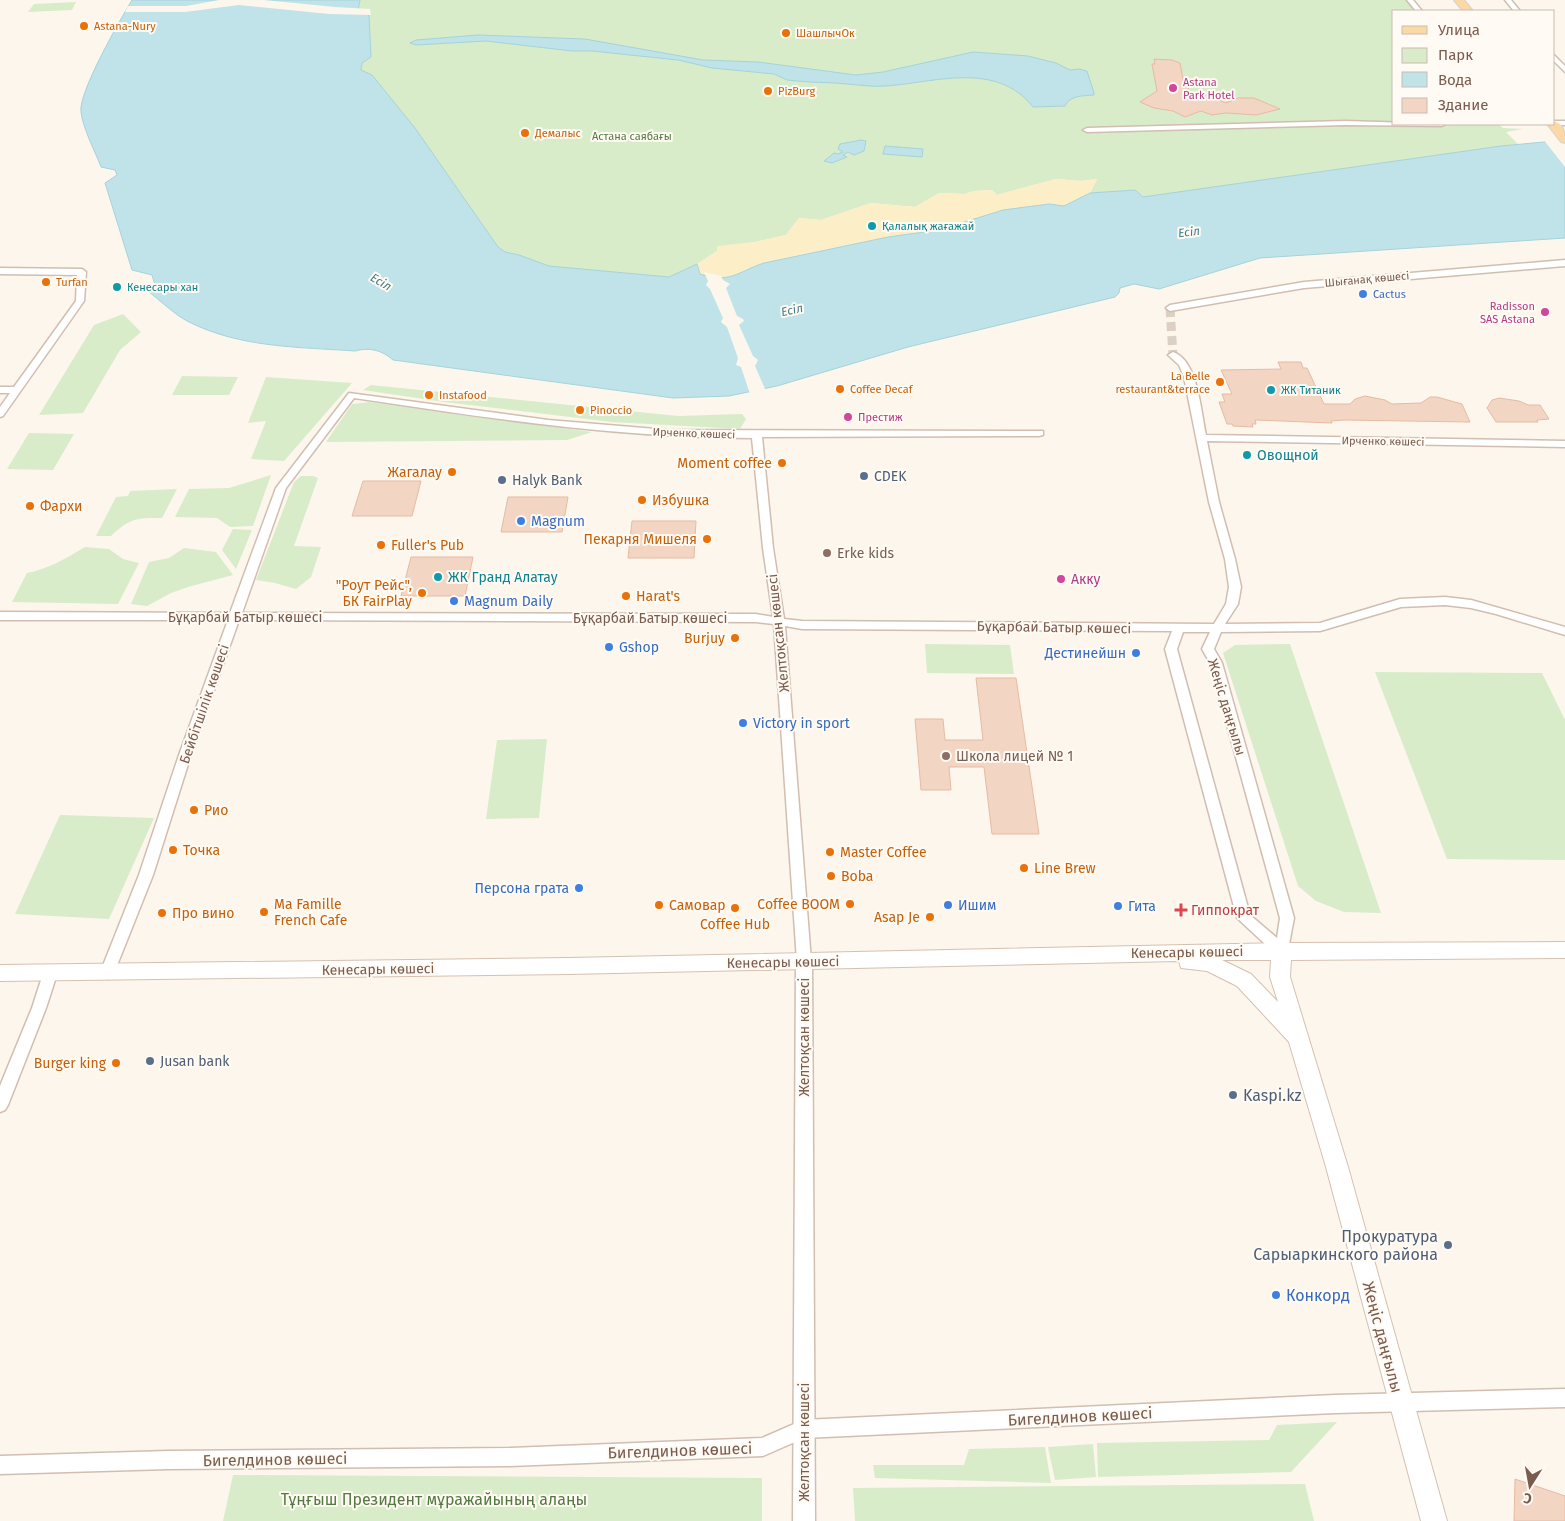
<svg xmlns="http://www.w3.org/2000/svg" width="1565" height="1521" font-family="'Fira Sans',sans-serif">
<rect width="100%" height="100%" fill="#fdf6ec"/>
<!-- green -->
<path fill="#d8ecc9" d="M360 0H1406L1415 11H1394V124H1498L1503 128 1523 129 1506 132 1518 144 1143 197 1090 193 1097 179 1081 181 1056 179 997 195 992 190 974 191 965 194 939 193 915 207 871 203 821 220 799 218 786 235 717 251 697 264 669 277 549 266 519 255 505 252 498 247 414 127 372 75 361 70 362 63 371 57 369 15 358 11Z
M76 2 72 10 28 12 34 4Z
M123 314 141 332 120 350 83 413 39 415 94 325Z
M182 376 238 377 229 395H172Z
M266 377 352 383 284 461 251 459 266 421 248 423Z
M371 385 678 416 742 414 746 419 740 429 612 422 444 402 363 390Z
M369 402 592 432 567 440 326 442 352 404Z
M29 433 74 434 53 470 7 469Z
M271 475 253 526 230 527 217 518 175 517 189 489 229 488Z
M301 476H313L318 478 294 546 321 547 311 577 296 589 275 583 256 580 294 482Z
M177 489 162 518C136 518 130 518 111 536H96L116 497 128 496 130 491Z
M233 529 252 530 236 569 222 550Z
M85 547 109 549 123 559 139 563 118 604 12 602 27 573C48 569 67 558 85 547Z
M184 548 216 552 233 575 188 587 171 593 147 606 131 604 149 562 169 558Z
M925 644 1010 645 1014 674 927 673Z
M1290 644 1381 913 1344 912 1316 901 1298 886 1223 653 1235 645Z
M1375 672 1542 673 1565 720V860L1447 859Z
M547 739 539 818 486 819 497 740Z
M60 815 154 818 109 919 15 914Z
M1337 1422 1291 1472 1098 1477 1097 1443 1269 1440 1277 1425Z
M1093 1444 1096 1477 1055 1480 1048 1447Z
M1045 1447 1051 1483 875 1478 873 1465H964L969 1449Z
M233 1475 762 1478V1521H223Z
M1305 1484 1314 1521H855L853 1488Z"/>
<!-- sand -->
<path fill="#fcefc7" d="M1056 179 1081 181 1097 179 1090 193 1064 206 1049 204 1003 210 939 230 888 237 789 257 745 270 730 279 712 278 699 273 697 264 717 251V246L754 242 786 235 799 218 821 220 871 203 915 207 939 193 964 194 974 191 992 190 997 195Z"/>
<!-- water -->
<path fill="#bfe3e8" stroke="#a5d3da" d="M132 0H360L358 11 369 15 371 57 362 63 361 70 372 75 415 128 498 247 505 252 519 255 549 266 669 277 697 264 700 274C730 284 737 272 764 263L888 237 939 230 1003 210 1049 204 1064 206 1090 193 1135 190 1143 197 1501 146 1565 140V238L1260 258 1159 289 1134 284 1120 288 1119 293 1115 297 908 347 777 386 729 396 673 398 393 360C382 350 369 347 355 351 299 347 241 348 189 322 175 315 162 302 149 292L155 285 152 275 132 270 105 183 117 175 115 170 101 167C95 151 83 129 81 112 78 93 120 20 132 0Z
M478 35 585 39 703 60 758 62 856 75 883 72 973 52 1028 56 1056 63 1070 70 1079 69 1087 71 1094 93V95C1083 96 1070 95 1065 106L1033 107C996 60 934 83 885 86 872 87 860 85 847 84 830 82 814 83 797 81L787 80 774 74 712 68 678 60 592 51H572L486 41 416 45 410 43 416 40Z
M861 140 866 141 864 151 854 155 848 152 843 155 847 157 832 163 824 161 834 153 838 154 843 152 838 149 840 144Z
M885 146 923 149 922 157 883 154Z"/>
<!-- pier -->
<path fill="#fdf6ec" d="M219 0H264L335 7 370 9 371 15 329 14 239 5 185 12H125L128 6H186Z
M1565 137V167L1543 139Z
M704 272 721 276 723 280 730 284 726 288 737 316 743 319 744 321 739 325 753 356 758 360 755 366 766 391 750 394 741 367 736 365 738 358 727 327 721 322 723 318 710 289 706 285 708 281Z"/>
<!-- building -->
<path fill="#f3d5c3" stroke="#e6bba3" d="M1154 59 1172 60 1180 63 1184 84 1188 86 1190 96 1200 92 1226 103 1238 98H1254L1280 109 1256 115 1226 113 1212 115 1201 111 1185 117 1173 111 1154 108 1140 102 1157 91 1152 64H1155Z
M1278 362H1301L1303 368H1307L1324 404H1350L1355 399 1365 396 1385 400 1392 404 1421 403 1430 397H1437L1462 404 1470 422 1344 420 1331 421 1332 423 1255 420 1256 424H1252L1253 427 1233 426 1232 424H1227L1219 402H1225L1222 394H1232L1221 370 1281 369Z
M1499 398 1519 401 1528 405H1540L1549 419 1537 420 1538 422H1496L1487 408 1492 400Z
M363 481H421L412 516H352Z
M508 497H568L562 532H501Z
M632 521H696L694 558H628Z
M411 557H473L465 596H401Z
M976 678H1016L1039 834H992L984 767H949L951 790H921L915 719H943L945 740H983Z
M1515 1479 1565 1496V1521H1514Z"/>
<g fill="none" stroke-linecap="round" stroke-linejoin="round">
<!-- minor-tunnel -->
<path stroke="#dcd0c4" stroke-width="9" stroke-dasharray="9 5" stroke-linecap="butt" d="M1170 308 1173 355"/>
<defs>
<path id="minor" d="M1407 0H1413L1422 11H1416Z
M1505 0H1511L1520 11H1514Z
M1554 55 1565 66V72L1554 61Z
M1345 121 1446 124 1442 126 1345 125 1087 132 1083 130 1087 128Z
M1554 121H1565V125H1551Z
M1565 260V266L1304 288 1170 311 1166 308 1170 305 1304 282Z
M0 268 82 269 86 272 84 301 3 416 0 417V407L10 393H0V387H14L76 301 77 275 0 274Z
M1173 352C1198 360 1201 413 1206 435L1565 441V447L1207 441 1219 502 1235 559 1241 587 1238 604 1225 624 1320 623 1400 599 1445 597 1471 600 1565 627V635L1496 614 1471 608 1445 605 1401 607 1320 631 1221 632 1214 649 1222 663 1294 918 1287 955 1282 957 1277 955 1237 918 1165 649 1172 631 802 629 785 626 811 961 809 965 804 967 799 965 797 961 774 624 756 622 239 620 191 755 153 875 114 973 112 977 107 979 102 977 100 973 139 875 179 755 228 620H0V612L230 613 276 488 349 393 548 420 668 430 1043 431V435L1039 436 762 437 773 548 784 619 802 621 1214 624 1226 604 1229 587 1225 559 1209 502 1184 377 1179 365 1168 355ZM354 398C487 418 618 438 752 438L763 548 773 617 756 614 242 613 286 488ZM1183 632H1210L1202 649 1210 663 1280 918 1277 938 1250 915 1177 649Z
M50 968 55 970 57 974 46 1008 8 1105 5 1110 0 1112V1086L32 1008 43 974 45 970Z
M1565 1389V1407L1335 1413 804 1438 763 1456 510 1466 168 1469 0 1474V1456L168 1451 510 1448 762 1438 803 1420 1335 1395Z"/>
<path id="tertiary" d="M804 954 810 956 812 961 815 1521H793L796 961 798 956Z"/>
<path id="secondary" d="M1565 942V958L1291 960 1290 977 1348 1167 1447 1521H1421L1326 1167 1289 1042 1237 986 1207 971 1181 968 1179 961 569 974 0 981V965L569 958 1282 943ZM1222 960H1271L1270 977 1278 1002 1251 974Z"/>
<path id="primary" d="M1454 0H1464L1473 11H1463Z
M1554 121C1564 124 1565 133 1565 143L1561 142 1547 124H1554Z"/>
</defs>
<!-- minor casing -->
<use href="#minor" stroke="#d1beb0" stroke-width="3"/>
<!-- tertiary casing -->
<use href="#tertiary" stroke="#d1beb0" stroke-width="3"/>
<!-- secondary casing -->
<use href="#secondary" stroke="#d6c0b0" stroke-width="2"/>
<!-- primary casing -->
<use href="#primary" stroke="#dad1cd" stroke-width="2"/>
<!-- minor -->
<use href="#minor" fill="#fff" fill-rule="evenodd"/>
<!-- tertiary -->
<use href="#tertiary" fill="#fff" fill-rule="evenodd"/>
<!-- secondary -->
<use href="#secondary" fill="#fff" fill-rule="evenodd"/>
<!-- primary -->
<use href="#primary" fill="#fbd9a5" fill-rule="evenodd"/>
</g>
<!-- markers -->
<g fill="#e8710a" stroke="#fffaf3" stroke-width="2">
<circle cx="84" cy="26" r="5"/>
<circle cx="786" cy="33" r="5"/>
<circle cx="768" cy="91" r="5"/>
<circle cx="525" cy="133" r="5"/>
<circle cx="46" cy="282" r="5"/>
<circle cx="1220" cy="382" r="5"/>
<circle cx="840" cy="389" r="5"/>
<circle cx="429" cy="395" r="5"/>
<circle cx="580" cy="410" r="5"/>
<circle cx="782" cy="463" r="5"/>
<circle cx="452" cy="472" r="5"/>
<circle cx="642" cy="500" r="5"/>
<circle cx="30" cy="506" r="5"/>
<circle cx="707" cy="539" r="5"/>
<circle cx="381" cy="545" r="5"/>
<circle cx="422" cy="593" r="5"/>
<circle cx="626" cy="596" r="5"/>
<circle cx="735" cy="638" r="5"/>
<circle cx="194" cy="810" r="5"/>
<circle cx="173" cy="850" r="5"/>
<circle cx="830" cy="852" r="5"/>
<circle cx="1024" cy="868" r="5"/>
<circle cx="831" cy="876" r="5"/>
<circle cx="850" cy="904" r="5"/>
<circle cx="659" cy="905" r="5"/>
<circle cx="735" cy="908" r="5"/>
<circle cx="264" cy="912" r="5"/>
<circle cx="162" cy="913" r="5"/>
<circle cx="930" cy="917" r="5"/>
<circle cx="116" cy="1063" r="5"/>
</g>
<g fill="#d1479c" stroke="#fffaf3" stroke-width="2">
<circle cx="1173" cy="88" r="5"/>
<circle cx="1545" cy="312" r="5"/>
<circle cx="848" cy="417" r="5"/>
<circle cx="1061" cy="579" r="5"/>
</g>
<g fill="#0f9aa8" stroke="#fffaf3" stroke-width="2">
<circle cx="872" cy="226" r="5"/>
<circle cx="117" cy="287" r="5"/>
<circle cx="1271" cy="390" r="5"/>
<circle cx="1247" cy="455" r="5"/>
<circle cx="438" cy="577" r="5"/>
</g>
<g fill="#3f7fe0" stroke="#fffaf3" stroke-width="2">
<circle cx="1363" cy="294" r="5"/>
<circle cx="521" cy="521" r="5"/>
<circle cx="454" cy="601" r="5"/>
<circle cx="609" cy="647" r="5"/>
<circle cx="1136" cy="653" r="5"/>
<circle cx="743" cy="723" r="5"/>
<circle cx="579" cy="888" r="5"/>
<circle cx="948" cy="905" r="5"/>
<circle cx="1118" cy="906" r="5"/>
<circle cx="1276" cy="1295" r="5"/>
</g>
<g fill="#5c6f8a" stroke="#fffaf3" stroke-width="2">
<circle cx="864" cy="476" r="5"/>
<circle cx="502" cy="480" r="5"/>
<circle cx="150" cy="1061" r="5"/>
<circle cx="1233" cy="1095" r="5"/>
<circle cx="1448" cy="1245" r="5"/>
</g>
<g fill="#8d6e63" stroke="#fffaf3" stroke-width="2">
<circle cx="827" cy="553" r="5"/>
<circle cx="946" cy="756" r="5"/>
</g>
<path fill="#e0444e" stroke="#fffaf3" stroke-width="2" d="M1178.5 902.5h5v5h5v5h-5v5h-5v-5h-5v-5h5z"/>
<g text-anchor="middle" stroke-width="4" stroke-linejoin="round" paint-order="stroke">
<!-- far-food labels -->
<g font-size="11" fill="#c56008" stroke="#fffaf3" text-anchor="start">
<text x="94" y="30">Astana-Nury</text>
<text x="796" y="37">ШашлычОк</text>
<text x="778" y="95">PizBurg</text>
<text x="535" y="137">Демалыс</text>
<text x="56" y="286">Turfan</text>
<text x="1210" y="380" text-anchor="end">La Belle<tspan x="1210" dy="13">restaurant&amp;terrace</tspan></text>
<text x="850" y="393">Coffee Decaf</text>
<text x="439" y="399">Instafood</text>
<text x="590" y="414">Pinoccio</text>
</g>
<!-- far-hotel labels -->
<g font-size="11" fill="#b23c85" stroke="#fffaf3" text-anchor="start">
<text x="1183" y="86">Astana<tspan x="1183" dy="13">Park Hotel</tspan></text>
<text x="1535" y="310" text-anchor="end">Radisson<tspan x="1535" dy="13">SAS Astana</tspan></text>
<text x="858" y="421">Престиж</text>
</g>
<!-- far-park labels -->
<g font-size="11" fill="#537a41" stroke="#fffaf3">
<text x="632" y="140">Астана саябағы</text>
</g>
<!-- far-culture labels -->
<g font-size="11" fill="#0d838f" stroke="#fffaf3" text-anchor="start">
<text x="882" y="230">Қалалық жағажай</text>
<text x="127" y="291">Кенесары хан</text>
<text x="1281" y="394">ЖК Титаник</text>
</g>
<!-- far-street labels -->
<g font-size="11" fill="#7a5c4d" stroke="#fffaf3">
<text transform="translate(1367 279) rotate(-5)" y="4">Шығанақ көшесі</text>
<text transform="translate(694 433) rotate(2)" y="4">Ирченко көшесі</text>
<text transform="translate(1383 441) rotate(1)" y="4">Ирченко көшесі</text>
</g>
<!-- far-shop labels -->
<g font-size="11" fill="#366cbe" stroke="#fffaf3" text-anchor="start">
<text x="1373" y="298">Cactus</text>
</g>
<!-- far-water labels -->
<g font-size="12" font-style="italic" fill="#437c86" stroke="#fffaf3">
<text transform="translate(1189 232) rotate(-6)" y="4">Есіл</text>
<text transform="translate(381 282) rotate(31)" y="4">Есіл</text>
<text transform="translate(792 310) rotate(-12)" y="4">Есіл</text>
</g>
<!-- culture labels -->
<g font-size="14" fill="#0d838f" stroke="#fffaf3" text-anchor="start">
<text x="1257" y="460">Овощной</text>
<text x="448" y="582">ЖК Гранд Алатау</text>
</g>
<!-- food labels -->
<g font-size="14" fill="#c56008" stroke="#fffaf3" text-anchor="start">
<text x="772" y="468" text-anchor="end">Moment coffee</text>
<text x="442" y="477" text-anchor="end">Жагалау</text>
<text x="652" y="505">Избушка</text>
<text x="40" y="511">Фархи</text>
<text x="697" y="544" text-anchor="end">Пекарня Мишеля</text>
<text x="391" y="550">Fuller's Pub</text>
<text x="412" y="590" text-anchor="end">"Роут Рейс",<tspan x="412" dy="16">БК FairPlay</tspan></text>
<text x="636" y="601">Harat's</text>
<text x="725" y="643" text-anchor="end">Burjuy</text>
<text x="204" y="815">Рио</text>
<text x="183" y="855">Точка</text>
<text x="840" y="857">Master Coffee</text>
<text x="1034" y="873">Line Brew</text>
<text x="841" y="881">Boba</text>
<text x="274" y="909">Ma Famille<tspan x="274" dy="16">French Cafe</tspan></text>
<text x="840" y="909" text-anchor="end">Coffee BOOM</text>
<text x="669" y="910">Самовар</text>
<text x="172" y="918">Про вино</text>
<text x="920" y="922" text-anchor="end">Asap Je</text>
<text x="735" y="929" text-anchor="middle">Coffee Hub</text>
<text x="106" y="1068" text-anchor="end">Burger king</text>
</g>
<!-- service labels -->
<g font-size="14" fill="#4e5e75" stroke="#fffaf3" text-anchor="start">
<text x="874" y="481">CDEK</text>
<text x="512" y="485">Halyk Bank</text>
<text x="160" y="1066">Jusan bank</text>
</g>
<!-- shop labels -->
<g font-size="14" fill="#366cbe" stroke="#fffaf3" text-anchor="start">
<text x="531" y="526">Magnum</text>
<text x="464" y="606">Magnum Daily</text>
<text x="619" y="652">Gshop</text>
<text x="1126" y="658" text-anchor="end">Дестинейшн</text>
<text x="753" y="728">Victory in sport</text>
<text x="569" y="893" text-anchor="end">Персона грата</text>
<text x="958" y="910">Ишим</text>
<text x="1128" y="911">Гита</text>
</g>
<!-- education labels -->
<g font-size="14" fill="#785e54" stroke="#fffaf3" text-anchor="start">
<text x="837" y="558">Erke kids</text>
<text x="956" y="761">Школа лицей № 1</text>
</g>
<!-- hotel labels -->
<g font-size="14" fill="#b23c85" stroke="#fffaf3" text-anchor="start">
<text x="1071" y="584">Акку</text>
</g>
<!-- street labels -->
<g font-size="14" fill="#7a5c4d" stroke="#fffaf3">
<text x="245" y="622">Бұқарбай Батыр көшесі</text>
<text x="650" y="623">Бұқарбай Батыр көшесі</text>
<text transform="translate(1054 627) rotate(1)" y="5">Бұқарбай Батыр көшесі</text>
<text transform="translate(778 633) rotate(-96)" y="5">Желтоқсан көшесі</text>
<text transform="translate(204 704) rotate(-71)" y="5">Бейбітшілік көшесі</text>
<text transform="translate(1227 707) rotate(73)" y="5">Жеңіс даңғылы</text>
<text transform="translate(1187 952) rotate(-1)" y="5">Кенесары көшесі</text>
<text transform="translate(783 962) rotate(-1)" y="5">Кенесары көшесі</text>
<text transform="translate(378 969) rotate(-1)" y="5">Кенесары көшесі</text>
<text transform="translate(804 1037) rotate(-90)" y="5">Желтоқсан көшесі</text>
<text transform="translate(804 1442) rotate(-90)" y="5">Желтоқсан көшесі</text>
</g>
<!-- health labels -->
<g font-size="14" fill="#be3a42" stroke="#fffaf3" text-anchor="start">
<text x="1191" y="915">Гиппократ</text>
</g>
<!-- near-service labels -->
<g font-size="16" fill="#4e5e75" stroke="#fffaf3" text-anchor="start">
<text x="1243" y="1101">Kaspi.kz</text>
<text x="1438" y="1242" text-anchor="end">Прокуратура<tspan x="1438" dy="18">Сарыаркинского района</tspan></text>
</g>
<!-- near-shop labels -->
<g font-size="16" fill="#366cbe" stroke="#fffaf3" text-anchor="start">
<text x="1286" y="1301">Конкорд</text>
</g>
<!-- near-street labels -->
<g font-size="16" fill="#7a5c4d" stroke="#fffaf3">
<text transform="translate(1383 1337) rotate(75)" y="6">Жеңіс даңғылы</text>
<text transform="translate(1080 1416) rotate(-3)" y="6">Бигелдинов көшесі</text>
<text transform="translate(680 1450) rotate(-2)" y="6">Бигелдинов көшесі</text>
<text transform="translate(275 1459) rotate(-1)" y="6">Бигелдинов көшесі</text>
</g>
<!-- near-park labels -->
<g font-size="16" fill="#537a41" stroke="#fffaf3">
<text x="434" y="1505">Тұңғыш Президент мұражайының алаңы</text>
</g>
</g>
<!-- legend -->
<rect x="1392" y="10" width="162" height="115" fill="#fffaf3" stroke="#cabbb1"/>
<rect x="1402" y="26" width="25" height="8" fill="#fbd9a5" stroke="#cabbb1"/>
<text x="1438" y="35" font-size="15" fill="#7a5c4d">Улица</text>
<rect x="1402" y="48" width="25" height="15" fill="#d8ecc9" stroke="#cabbb1"/>
<text x="1438" y="60" font-size="15" fill="#7a5c4d">Парк</text>
<rect x="1402" y="72" width="25" height="15" fill="#bfe3e8" stroke="#cabbb1"/>
<text x="1438" y="85" font-size="15" fill="#7a5c4d">Вода</text>
<rect x="1402" y="98" width="25" height="15" fill="#f3d5c3" stroke="#cabbb1"/>
<text x="1438" y="110" font-size="15" fill="#7a5c4d">Здание</text>
<!-- north arrow -->
<g transform="translate(1530 1486) rotate(191)" stroke="#fffaf3" stroke-width="4" paint-order="stroke">
<path d="M0-4L9 19L0 12L-9 19Z" fill="#7a5c4d"/>
<text y="-8" font-size="14" font-weight="bold" text-anchor="middle" fill="#7a5c4d">С</text>
</g>
</svg>
